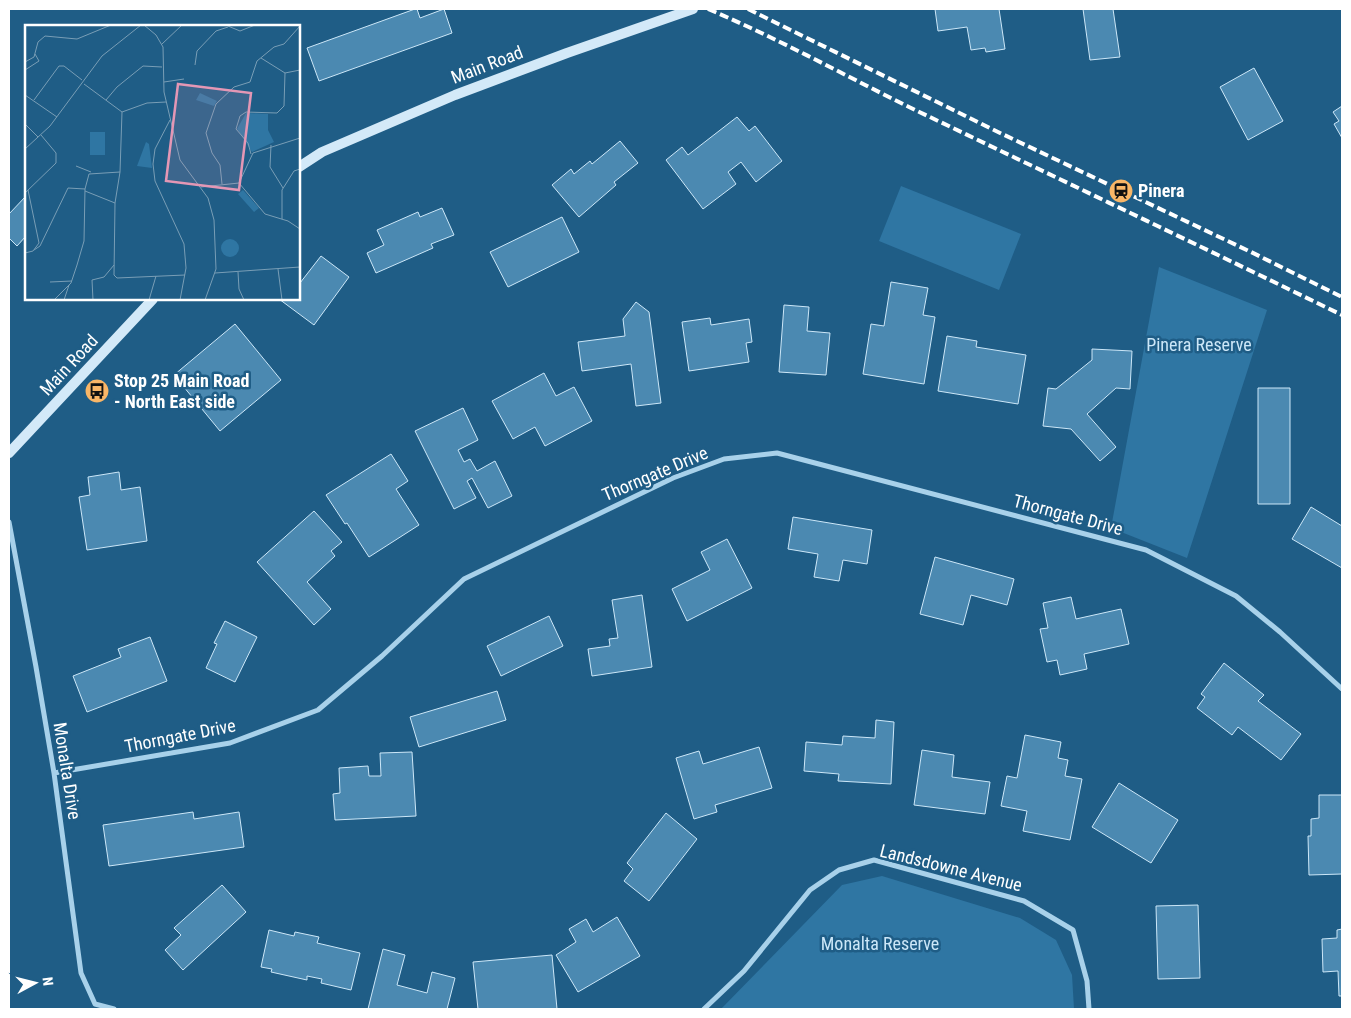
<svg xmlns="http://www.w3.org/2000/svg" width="1351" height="1018" font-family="'Roboto Condensed',sans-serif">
<rect width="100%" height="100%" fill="#1f5d86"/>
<!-- green -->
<path fill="#2f76a3" d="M901 186 1021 234 999 290 879 241Z
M1159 267 1267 310 1187 558 1111 528Z
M882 876 1020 918 1056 940 1072 975 1074 1009H721L842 885Z"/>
<!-- building -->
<path fill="#4b89b1" stroke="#cce7f8" d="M415 9H417L420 18 444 9 452 33 319 81 307 48Z
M935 9H999L1005 49 986 52 985 48 971 50 967 27 938 31Z
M1083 9H1113L1120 57 1090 60Z
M1254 68 1283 121 1248 140 1220 87Z
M1342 106V138L1334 124 1339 121 1333 112Z
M737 117 749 131 755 126 782 161 756 182 741 162 728 172 736 184 703 209 666 160 682 147 688 155Z
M620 141 638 163 614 182 616 185 579 217 552 185 571 169 574 174 590 161 592 164Z
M26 196V236L17 246 9 238V214Z
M442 208 454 235 431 244 433 248 376 273 367 253 384 245 377 230 418 212 420 217Z
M562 217 579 252 508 287 490 252Z
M321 256 349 277 314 325 279 299H299V283H300Z
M891 282 928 288 923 315 935 317 924 384 863 374 871 324 884 326Z
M636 302 649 312 661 403 636 406 631 364 582 371 578 342 625 336 623 319Z
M784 305 809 307 807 331 830 333 826 375 779 372Z
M710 318 711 325 749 319 752 342 746 343 749 362 689 371 682 322Z
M235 324 281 380 220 431 174 375Z
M947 336 977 341 976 347 1026 355 1018 404 938 391Z
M1092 349 1132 351 1130 389 1116 388 1087 414 1116 447 1100 461 1071 429 1043 426 1048 388 1056 389 1092 360Z
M544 373 556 396 574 387 592 421 545 446 535 427 513 439 492 401Z
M1258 388H1290V504H1258Z
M463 408 478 440 458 450 464 462 470 459 477 471 495 461 512 496 488 508 472 478 467 481 476 498 454 509 415 431Z
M391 454 408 481 396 489 419 525 369 557 347 523 345 524 326 495Z
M119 472 121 490 140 487 147 541 87 550 79 497 90 495 88 477Z
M1311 507 1342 526V568L1292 539Z
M314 511 342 542 331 551 335 556 307 582 331 609 314 625 257 562Z
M793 517 872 530 867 564 843 560 839 581 814 577 818 554 788 549Z
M727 539 752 588 687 621 672 589 710 570 701 552Z
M935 557 1014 579 1007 605 971 595 963 625 920 614Z
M642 595 652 667 592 676 588 649 610 646 609 639 618 638 612 600Z
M1071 597 1076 619 1121 609 1129 644 1084 654 1087 669 1060 675 1057 660 1047 662 1040 629 1048 628 1043 603Z
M549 616 563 646 501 676 487 646Z
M225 621 257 637 235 682 206 668 217 644 214 643Z
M150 637 167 681 87 712 73 676 121 657 118 649Z
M1224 663 1264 695 1258 701 1301 734 1281 760 1238 727 1232 735 1197 708 1205 697 1201 694Z
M497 691 506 720 419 747 410 717Z
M876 720 894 722 891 784 838 781 839 774 804 771 806 742 842 745 843 736 875 738Z
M1025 735 1061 742 1058 758 1068 760 1065 776 1082 779 1070 840 1023 831 1027 811 1001 806 1007 776 1017 778Z
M759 747 772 788 715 805 717 812 694 819 676 758 699 751 703 764Z
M922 750 954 755 952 777 990 782 985 814 914 805Z
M412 752 416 816 335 820 333 794 340 793 339 768 368 766 369 776H381L380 753Z
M1119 783 1178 820 1151 863 1092 827Z
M1319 795H1342V874L1309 875 1308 836H1311V819L1319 818Z
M193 812 194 819 239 812 244 847 109 866 103 825Z
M666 813 697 839 649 901 624 881 633 869 627 863Z
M222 885 246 912 183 970 165 950 181 935 174 928Z
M1198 905 1200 978 1158 979 1156 906Z
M617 917 640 956 578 992 556 955 576 942 569 929 586 919 593 932Z
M1342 929V996H1339L1338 971 1323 972 1322 939 1337 938V930Z
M269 930 294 936 295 932 319 937 317 943 360 953 351 990 321 983 322 979 307 976V980L271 972 272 969 261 967Z
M383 949 405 955 397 985 427 993 432 972 455 978 447 1009H368Z
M552 955 557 1009H478L473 962Z"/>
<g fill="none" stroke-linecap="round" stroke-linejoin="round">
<!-- minor -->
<path stroke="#a8d1ea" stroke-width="5" d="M9 522 36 667 54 773 81 973 95 1004 114 1009
M54 773 230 743 318 710 382 656 464 579 673 478 724 459 777 453 1146 550 1236 596 1280 632 1342 689
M704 1009 744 971 810 890 839 870 874 860 1024 901 1073 930 1087 981 1089 1009"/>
<!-- secondary -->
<path stroke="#d3e9f8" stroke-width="10" d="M299 167 322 152 455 95 567 53 693 9
M9 453 153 299"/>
<!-- rail -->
<path stroke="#fff" stroke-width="4" stroke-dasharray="9 4" stroke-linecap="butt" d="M708 9C777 38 842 74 909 107 1053 176 1198 245 1342 315
M748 9 998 132 1251 252 1342 297"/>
</g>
<!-- icons -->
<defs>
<symbol id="station-disc" viewBox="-11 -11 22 22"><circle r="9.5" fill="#f9b667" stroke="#1f5d86"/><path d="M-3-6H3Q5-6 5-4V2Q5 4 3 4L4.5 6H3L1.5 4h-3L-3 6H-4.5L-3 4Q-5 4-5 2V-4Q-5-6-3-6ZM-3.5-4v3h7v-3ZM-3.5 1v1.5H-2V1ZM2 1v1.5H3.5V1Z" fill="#111"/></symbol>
<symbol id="bus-disc" viewBox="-11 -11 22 22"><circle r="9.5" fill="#f9b667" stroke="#1f5d86"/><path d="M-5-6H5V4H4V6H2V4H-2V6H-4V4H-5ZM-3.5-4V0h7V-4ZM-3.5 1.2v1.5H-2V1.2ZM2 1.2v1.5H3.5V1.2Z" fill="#111"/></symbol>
</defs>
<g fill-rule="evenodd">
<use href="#station-disc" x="1107" y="177" width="28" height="28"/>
<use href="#bus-disc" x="83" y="377" width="28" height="28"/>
</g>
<g text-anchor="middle" stroke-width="5" stroke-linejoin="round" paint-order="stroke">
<!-- street labels -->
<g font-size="18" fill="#fff" stroke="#1f5d86">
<text transform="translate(487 65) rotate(-21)" y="6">Main Road</text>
<text transform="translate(69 365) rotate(-47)" y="6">Main Road</text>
<text transform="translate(655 474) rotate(-23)" y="6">Thorngate Drive</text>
<text transform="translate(1068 515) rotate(15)" y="6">Thorngate Drive</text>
<text transform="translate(180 736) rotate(-11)" y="6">Thorngate Drive</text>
<text transform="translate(67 771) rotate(81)" y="6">Monalta Drive</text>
<text transform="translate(951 868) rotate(14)" y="6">Landsdowne Avenue</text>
</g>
<!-- poi labels -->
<g font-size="18" font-weight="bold" fill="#fff" stroke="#1f5d86" text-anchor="start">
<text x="1138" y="197">Pinera</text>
<text x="114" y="387">Stop 25 Main Road<tspan x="114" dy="21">- North East side</tspan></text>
</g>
<!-- park labels -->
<g font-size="18" fill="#cce7f8" stroke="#1f5d86">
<text x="1199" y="351">Pinera Reserve</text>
<text x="880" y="950">Monalta Reserve</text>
</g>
</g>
<!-- overview -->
<g transform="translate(25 25)">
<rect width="275" height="275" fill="#1f5d86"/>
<path d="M175 68 192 76 189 81 171 75ZM221 88 243 89V105L249 117 227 127 212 104ZM65 107H80V130H65ZM121 117 124 119 127 143 112 141ZM218 165 234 183 229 187 213 169ZM196 223a9 9 0 1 1 18 0a9 9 0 1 1-18 0Z" fill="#2f76a3"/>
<path fill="none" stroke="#799eb6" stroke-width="1" d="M119 0 131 10 138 22 139 67 155 135 183 173 189 195 191 244 180 275M203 1 215 6 230 0M137 19 157 0M0 37 9 32 13 17 20 11 52 14 86 0M170 40 172 26 191 6 203 2M0 45 14 36 10 29M260 48 275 45M139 57 159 54M59 59 97 87 122 78 141 77M0 70 32 92M9 75 34 41H39L57 55M81 75 92 62 118 41 137 42M97 87 95 147 90 178 89 250 92 253 160 250M145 95 130 124 128 139 130 156 159 219 161 243 155 275M0 99 13 112M246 120 245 142 258 163M0 124 25 101 77 31 116 0M226 129 223 118 211 104 215 91 221 87 252 88 259 81 260 48 236 33M51 141 66 147M214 158 240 189 263 196 275 204M197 159 195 140 187 128 181 108 191 79 209 62 225 57 232 36 249 22 259 19 275 1M176 162 214 158 228 128 275 113M60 166 90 178M0 168 31 138V128L16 110M257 194V165L269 146 275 144M9 225 15 221 43 163 60 164M0 228 8 226 14 218 3 165M253 244 257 275M213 247 214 264 219 275M190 248 275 242M25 257 47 256M29 275 46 258 52 240 59 216 60 164 64 149 95 147M39 275 44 260M68 275 67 255 79 252 89 240M124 275 131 251"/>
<path fill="#e497b5" fill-opacity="0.15" stroke="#e497b5" stroke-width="2.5" d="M153 59 226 68 214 165 141 156Z"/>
<rect width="275" height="275" fill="none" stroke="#fff" stroke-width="2.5"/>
</g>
<!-- border -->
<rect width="1351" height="1018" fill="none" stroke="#ffffff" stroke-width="20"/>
<!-- north arrow -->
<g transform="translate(35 983) rotate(83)" stroke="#1f5d86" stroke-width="4" paint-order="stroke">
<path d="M0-4L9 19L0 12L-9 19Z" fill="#ffffff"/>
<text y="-8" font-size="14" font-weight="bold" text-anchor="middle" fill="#ffffff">N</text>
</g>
</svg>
